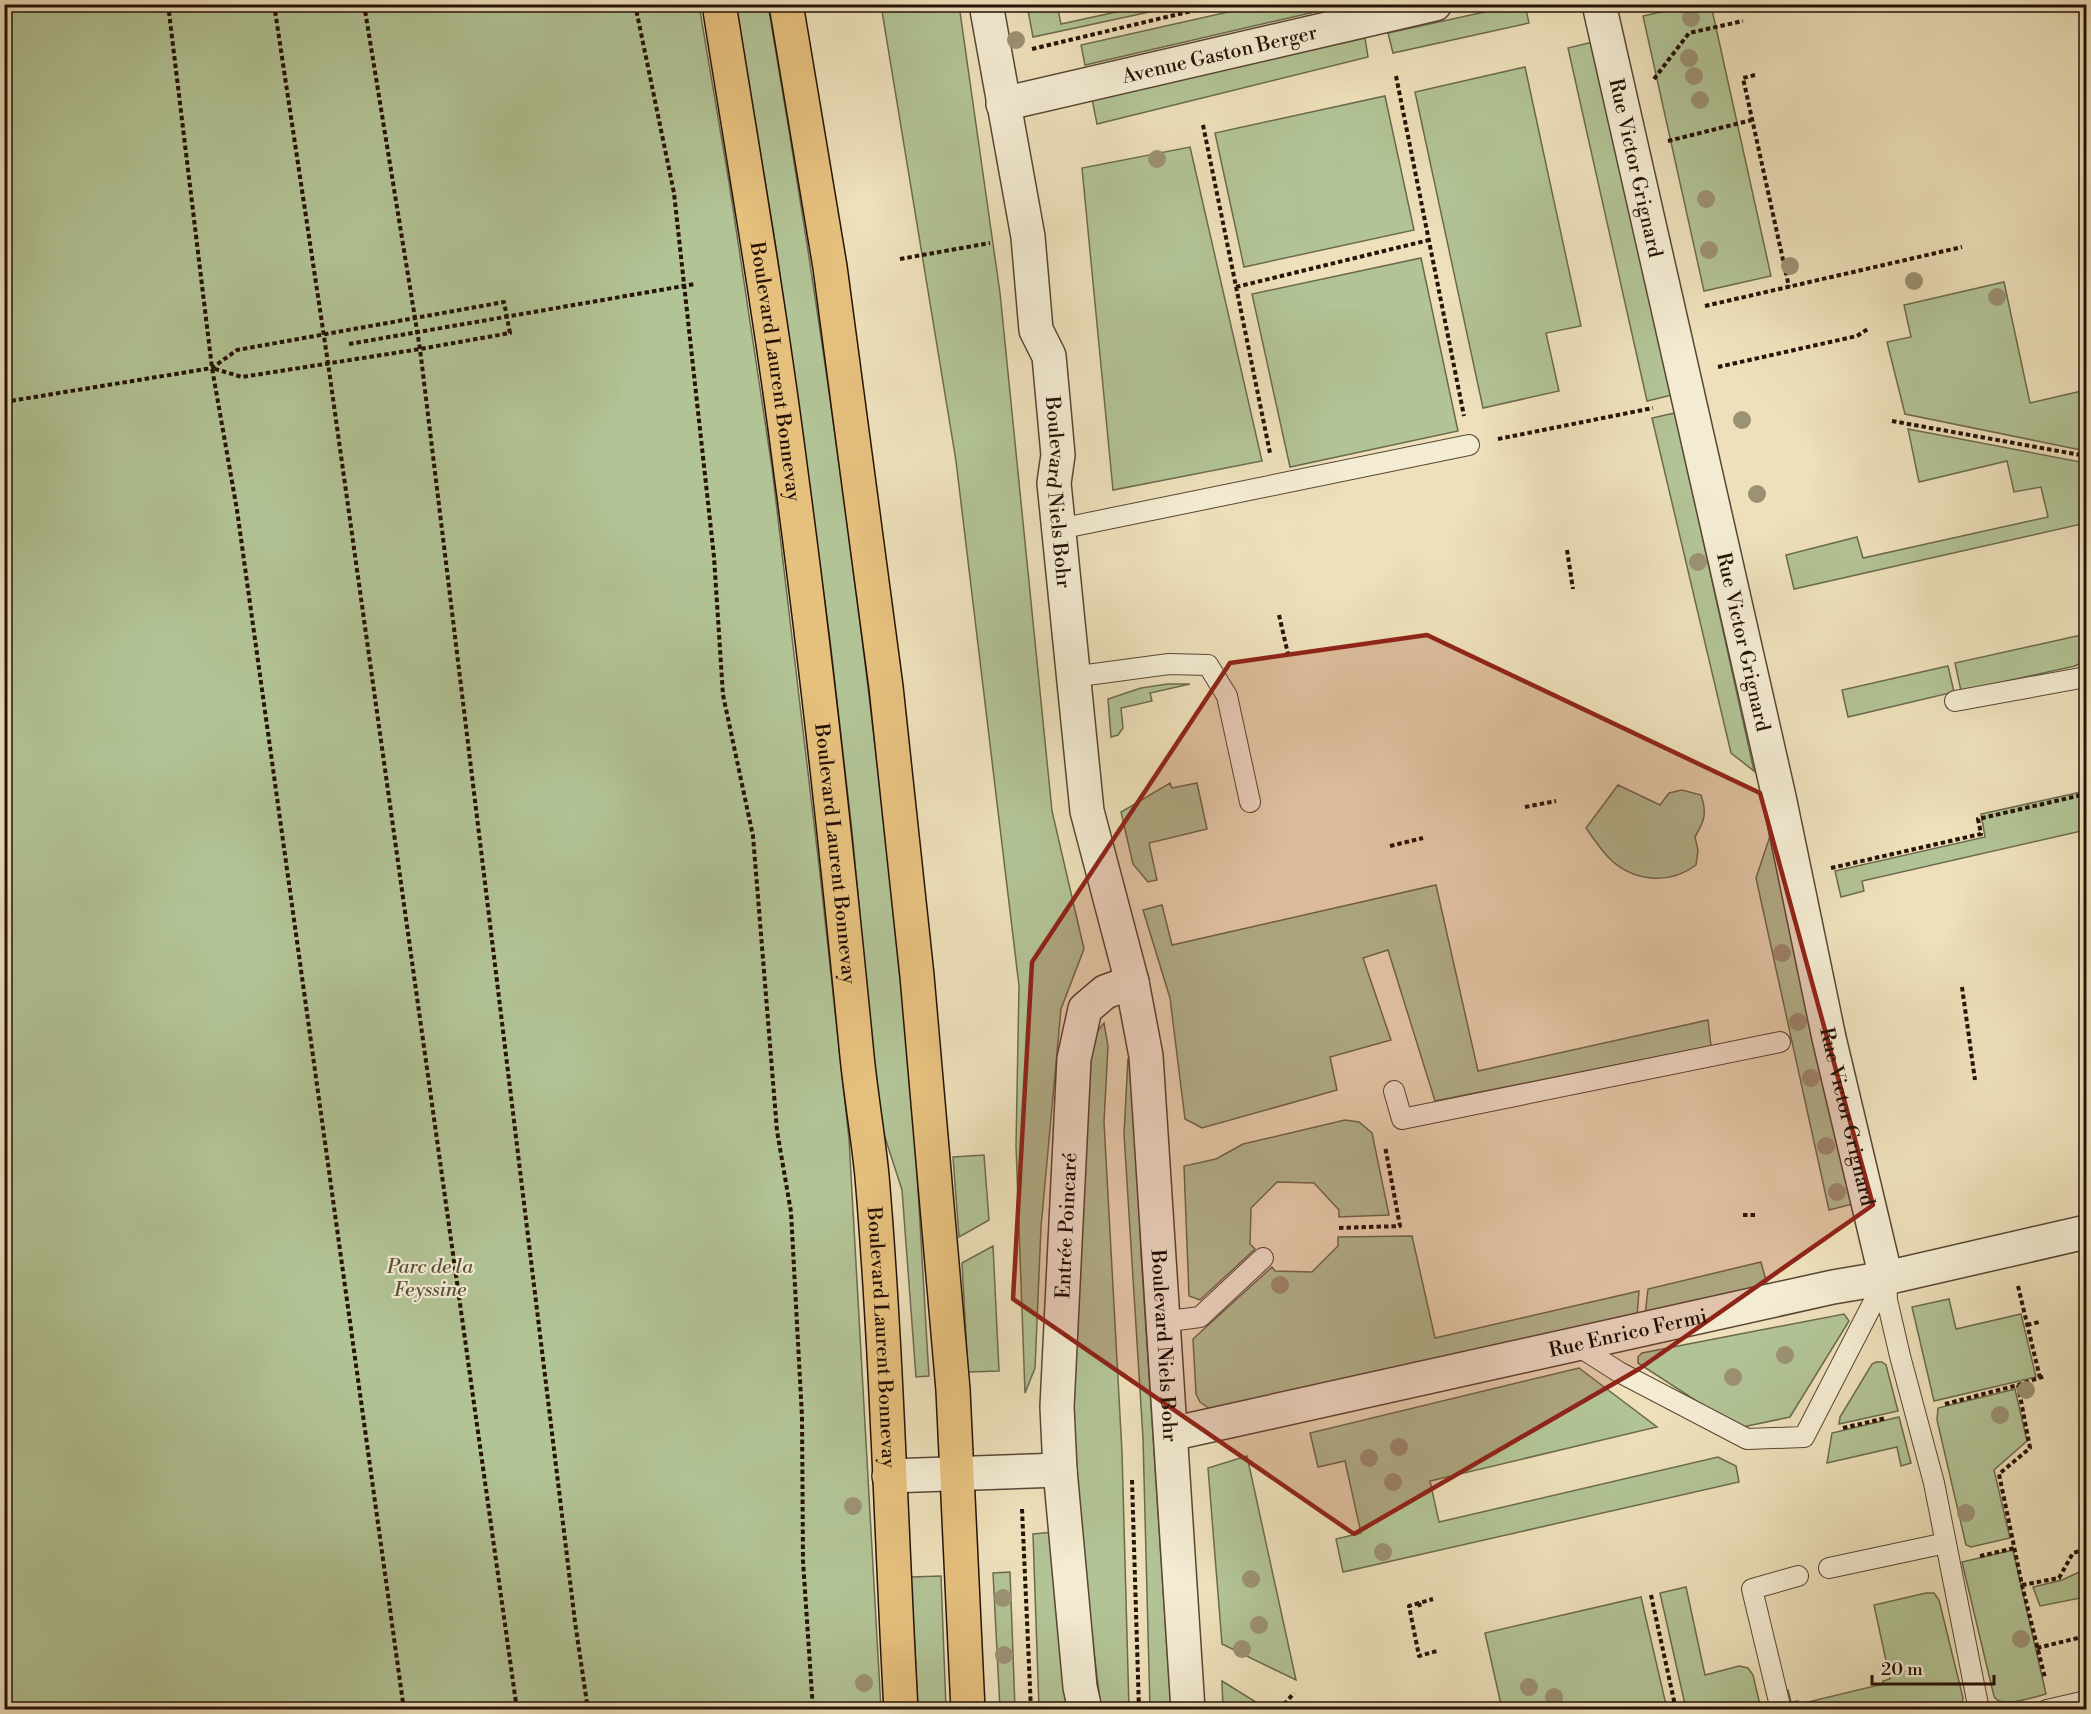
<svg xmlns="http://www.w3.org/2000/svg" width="2091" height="1714" font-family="'Libre Bodoni',serif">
<rect width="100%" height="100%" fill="#ede0ba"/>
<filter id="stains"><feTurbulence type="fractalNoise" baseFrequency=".00333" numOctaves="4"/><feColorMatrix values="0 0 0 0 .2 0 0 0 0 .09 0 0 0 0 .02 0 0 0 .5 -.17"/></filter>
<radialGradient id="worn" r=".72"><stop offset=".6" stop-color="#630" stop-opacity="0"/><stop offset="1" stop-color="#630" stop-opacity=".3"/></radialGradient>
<!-- green -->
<path fill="#b2c395" stroke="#6c6a4e" stroke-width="1.5" d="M5 4 699 5 729 182 772 468 820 874 849 1139 881 1709H5Z
M1521 4 1525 5 1529 23 1393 53 1388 33Z
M1695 4 1711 5 1771 276 1704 291 1643 16Z
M736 5H768C830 365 878 728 911 1092 919 1187 923 1282 929 1376L916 1377 902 1190 882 1128 878 1109 852 831 830 640 777 254Z
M881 5H959L1000 293 1052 811 1084 949 1061 1009 1041 1227 1035 1368 1025 1393 1016 1146 1019 986 956 461Z
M1027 5H1057L1061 24 1148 5H1182L1033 37Z
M1259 5H1345L1085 65 1081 45Z
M1365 38 1368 57 1097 124 1092 99Z
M1593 42 1672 395 1647 401 1568 48Z
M1525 67 1581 326 1546 333 1559 391 1483 408 1415 92Z
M1385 96 1414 230 1244 267 1215 133Z
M1190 147 1262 461 1113 490 1082 168Z
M1421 258 1458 431 1290 467 1252 294Z
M2004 282 2030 403 2086 390V451L1905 414 1887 342 1911 337 1904 305Z
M1675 413 1754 771 1731 753 1652 418Z
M1908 429 2086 463V523L1794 589 1786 555 1857 537 1863 558 2048 517 2041 487 2014 492 2007 461 1919 482Z
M2086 634V660L2075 666 1961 691 1955 663Z
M1948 666 1954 692 1848 717 1842 690Z
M1168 684H1190L1150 693 1152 701 1121 708 1123 728 1118 735 1111 737 1108 699 1141 688Z
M1170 783 1172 788 1197 783 1207 829 1149 843 1157 880 1148 882 1133 864 1121 812Z
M1618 785 1660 805 1669 793 1682 790 1701 795C1707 813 1705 820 1695 837L1698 850 1696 865C1670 885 1633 882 1609 858 1601 850 1593 838 1586 828Z
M2086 791V830L1862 881 1864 891 1841 897 1835 871 1985 837 1981 814Z
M1770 836 1853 1204 1829 1210 1756 878Z
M1436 885 1478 1071 1708 1020 1711 1046 1435 1101 1388 950 1363 958 1391 1040 1330 1057 1337 1090 1202 1128 1185 1119 1170 998 1143 910 1162 905 1172 945Z
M1104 1023 1108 1046 1104 1122 1122 1452 1129 1709H1101L1069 1447 1089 1047 1093 1037Z
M1128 1058 1134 1089 1141 1253 1171 1709H1150L1143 1438 1124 1134Z
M1345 1120 1359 1122 1372 1133 1389 1215 1339 1217V1210L1314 1183 1277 1182 1251 1208 1250 1244 1255 1249 1200 1300 1189 1296 1184 1166 1216 1159 1243 1144Z
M984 1155 989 1220 959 1237 953 1157Z
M1412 1236 1435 1338 1639 1291 1637 1317 1213 1411 1200 1402 1196 1394 1193 1339 1272 1267 1275 1271 1312 1272 1338 1246V1237Z
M993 1246 999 1371 968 1372 962 1263Z
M1761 1262 1768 1288 1645 1315 1648 1289Z
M1949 1299 1956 1329 2021 1314 2036 1377 1934 1401 1912 1307Z
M1844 1314 1849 1321 1790 1417 1738 1428 1638 1363V1357L1642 1353Z
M1876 1362H1882L1886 1365 1898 1411 1839 1424 1840 1417 1872 1364Z
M1579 1368 1657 1427 1430 1481 1439 1522 1718 1457 1736 1466 1739 1482 1343 1572 1336 1539 1361 1533 1345 1461 1318 1467 1310 1433Z
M2015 1389 2027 1441 1994 1470 2010 1538 1971 1547 1966 1545 1937 1420 1938 1408Z
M1899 1417 1911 1463 1901 1466 1897 1447 1827 1463 1832 1433Z
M1247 1456 1296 1680 1222 1644 1208 1468Z
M1054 1532 1073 1709H1039L1033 1534Z
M2013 1550 2046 1694C2034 1697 2004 1708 1995 1698 1993 1695 1993 1691 1992 1688L1962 1562Z
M2086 1569V1597L2040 1606 2033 1587 2062 1580Z
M1010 1572 1015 1709H1000L993 1573Z
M941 1576 946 1709H918L911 1577Z
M1686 1587 1705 1675 1739 1666 1748 1668 1753 1675 1761 1709H1686L1660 1593Z
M1926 1593H1934L1939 1600 1963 1698 1961 1708 1958 1709H1789L1785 1691 1788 1690 1791 1702 1798 1701 1800 1704 1883 1684V1681L1890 1679 1874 1605Z
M1641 1597 1667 1709H1502L1485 1633Z
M1222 1681 1267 1709H1223Z"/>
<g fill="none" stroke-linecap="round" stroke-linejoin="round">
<defs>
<path id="lane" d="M1059 529 1469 445
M1072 677 1169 664 1208 665 1227 696 1250 802
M1955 701 2086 677
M1394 1091 1402 1119 1780 1042
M1886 1278 1887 1300 1900 1356 1934 1483 1979 1710
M1162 1322 1200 1317 1263 1258
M1575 1344 1619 1372 1747 1439 1804 1437 1886 1278
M1829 1568 1946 1543
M1781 1710 1752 1589 1798 1576
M2047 1710 2086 1701"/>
<g id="street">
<path id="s1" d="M986 4 1028 237 1036 330 1049 356 1058 455 1054 483 1087 811 1132 982 1146 1056 1188 1710"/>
<path id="s2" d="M1599 4 1779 797 1829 1038 1886 1278"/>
<path id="s3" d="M1003 104 1435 4"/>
<path id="s4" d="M1171 1434 1833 1287 1886 1278 2086 1232"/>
<path d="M889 1476 1060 1470"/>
<path id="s5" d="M1085 1710 1080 1687 1060 1470 1057 1407 1074 1059 1085 1009 1105 992 1132 982"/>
</g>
<g id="primary">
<path id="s6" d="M719 4C744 161 771 316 791 473 817 667 838 861 857 1056 861 1096 868 1136 872 1176 887 1353 891 1532 901 1710"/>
<path d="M786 4 830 267 886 687 917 976 953 1390 968 1710"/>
</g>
</defs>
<!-- lane casing -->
<use href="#lane" stroke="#584634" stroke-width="22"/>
<!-- street casing -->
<use href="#street" stroke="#584634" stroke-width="36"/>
<!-- primary casing -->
<use href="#primary" stroke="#271208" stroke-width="36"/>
<!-- path -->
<path stroke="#271208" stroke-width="4" stroke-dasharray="4.5 3" stroke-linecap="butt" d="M168 4 212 368 237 510 404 1710
M274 4 328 363 517 1710
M364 4 420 349 575 1622 588 1710
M635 4 674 193 714 557 723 695 753 836 777 1131 791 1212 802 1417 803 1561 813 1710
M1032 49 1221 4
M1755 75 1743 78 1789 287
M1396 76 1464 416
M1654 79 1689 33 1743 21
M1203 125 1270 453
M1668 141 1752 120
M2086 178V179
M900 259 990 243
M1236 287 1429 240
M1705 306 1962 247
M1718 367 1857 336 1868 329
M4 402 212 368 237 350 504 302 510 333 420 349 242 377 212 368
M1892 421 2086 456
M1498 439 1653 408
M1567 550 1573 589
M1279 615 1288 654
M1525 807 1556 801
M1390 846 1423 838
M1831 868 1981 834 1978 819 2086 794
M1962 987 1975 1080
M1743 1215H1758
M1339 1228 1400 1226 1385 1146
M2018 1286 2040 1378
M2027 1325 2039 1322
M2018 1385 2030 1448 1999 1474 2022 1585 2045 1678
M1945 1404 2018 1385 2045 1376
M1843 1428 1886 1418
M1132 1480 1139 1710
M1022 1509 1031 1710
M1980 1556 2015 1548
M2022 1585 2059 1578 2073 1553 2086 1549
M1651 1595 1676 1710
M1419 1603 1409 1606 1419 1656 1437 1651
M1420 1607 1419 1603 1433 1599
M2037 1648 2086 1636
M1279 1710 1294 1693"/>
<!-- lane -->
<use href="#lane" stroke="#f3ebd2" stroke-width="20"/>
<!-- street -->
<use href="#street" stroke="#f3ebd2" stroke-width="33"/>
<!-- primary -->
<use href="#primary" stroke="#e6c07d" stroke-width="33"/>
<!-- path-bridge -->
<path stroke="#271208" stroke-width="4" stroke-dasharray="4.5 3" stroke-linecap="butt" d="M349 344 695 284"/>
</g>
<!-- trees -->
<g fill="#9b9173">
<circle cx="1691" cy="18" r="9"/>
<circle cx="1016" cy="40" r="9"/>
<circle cx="1689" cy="58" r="9"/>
<circle cx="1694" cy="76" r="9"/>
<circle cx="1700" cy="100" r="9"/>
<circle cx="1157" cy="159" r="9"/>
<circle cx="1706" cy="199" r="9"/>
<circle cx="1709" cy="250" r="9"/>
<circle cx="1790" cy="266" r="9"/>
<circle cx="1914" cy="281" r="9"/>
<circle cx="1997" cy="297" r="9"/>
<circle cx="1742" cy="420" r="9"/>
<circle cx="1757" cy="494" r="9"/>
<circle cx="1698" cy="562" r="9"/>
<circle cx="1782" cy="953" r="9"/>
<circle cx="1798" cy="1022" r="9"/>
<circle cx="1811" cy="1078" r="9"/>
<circle cx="1826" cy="1146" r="9"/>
<circle cx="1837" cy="1192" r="9"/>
<circle cx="1280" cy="1285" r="9"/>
<circle cx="1785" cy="1355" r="9"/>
<circle cx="1733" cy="1377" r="9"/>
<circle cx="2026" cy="1390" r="9"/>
<circle cx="2000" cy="1415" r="9"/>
<circle cx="1399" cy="1447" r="9"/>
<circle cx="1369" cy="1458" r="9"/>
<circle cx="1393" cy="1482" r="9"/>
<circle cx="853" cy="1506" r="9"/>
<circle cx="1966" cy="1513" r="9"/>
<circle cx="1383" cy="1552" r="9"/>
<circle cx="1251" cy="1579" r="9"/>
<circle cx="1003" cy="1598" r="9"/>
<circle cx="1259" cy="1625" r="9"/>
<circle cx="2021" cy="1639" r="9"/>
<circle cx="1242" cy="1649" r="9"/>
<circle cx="1004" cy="1655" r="9"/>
<circle cx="864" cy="1683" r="9"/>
<circle cx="1529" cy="1687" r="9"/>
<circle cx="1554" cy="1697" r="9"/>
</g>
<!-- marked area -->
<path fill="#8f2418" fill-opacity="0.2" stroke="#8f2418" stroke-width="4.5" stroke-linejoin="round" d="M1427 635 1760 793 1873 1205 1639 1369 1354 1534 1013 1299 1032 962 1230 663Z"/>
<g text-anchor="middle" stroke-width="4.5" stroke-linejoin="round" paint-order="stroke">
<!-- street labels -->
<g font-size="20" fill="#271208" stroke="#f3ebd2">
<text dy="7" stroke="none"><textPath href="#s3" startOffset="222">Avenue Gaston Berger</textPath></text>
<text dy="7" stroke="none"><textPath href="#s2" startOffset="168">Rue Victor Grignard</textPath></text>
<text dy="7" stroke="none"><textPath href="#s6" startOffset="372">Boulevard Laurent Bonnevay</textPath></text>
<text dy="7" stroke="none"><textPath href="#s1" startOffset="496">Boulevard Niels Bohr</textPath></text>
<text dy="7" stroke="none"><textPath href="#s2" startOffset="654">Rue Victor Grignard</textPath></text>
<text dy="7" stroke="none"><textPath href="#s6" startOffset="858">Boulevard Laurent Bonnevay</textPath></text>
<text dy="7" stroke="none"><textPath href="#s2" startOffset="1140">Rue Victor Grignard</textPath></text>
<text dy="7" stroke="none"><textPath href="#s5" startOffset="486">Entrée Poincaré</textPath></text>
<text dy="7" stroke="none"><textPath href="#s4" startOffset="468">Rue Enrico Fermi</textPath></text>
<text dy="7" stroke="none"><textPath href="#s6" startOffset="1344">Boulevard Laurent Bonnevay</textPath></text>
<text dy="7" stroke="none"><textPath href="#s1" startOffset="1359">Boulevard Niels Bohr</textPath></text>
</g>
<!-- park labels -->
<g font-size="20" font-style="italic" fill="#585039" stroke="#f3ebd2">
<text x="430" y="1273">Parc de la<tspan x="430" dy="23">Feyssine</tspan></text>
</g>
</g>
<!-- margin -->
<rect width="2091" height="1714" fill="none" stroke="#ede0ba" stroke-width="24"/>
<rect x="6" y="6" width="2079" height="1702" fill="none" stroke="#271208" stroke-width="3"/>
<rect x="12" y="12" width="2067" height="1690" fill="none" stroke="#271208" stroke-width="1.5"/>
<!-- scale -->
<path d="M1872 1675v9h122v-9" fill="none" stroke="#271208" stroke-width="3"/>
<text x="1881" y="1675" font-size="18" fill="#271208" stroke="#f3ebd2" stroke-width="4.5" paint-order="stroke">20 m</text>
<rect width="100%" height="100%" filter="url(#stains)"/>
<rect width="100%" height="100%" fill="url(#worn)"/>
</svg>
